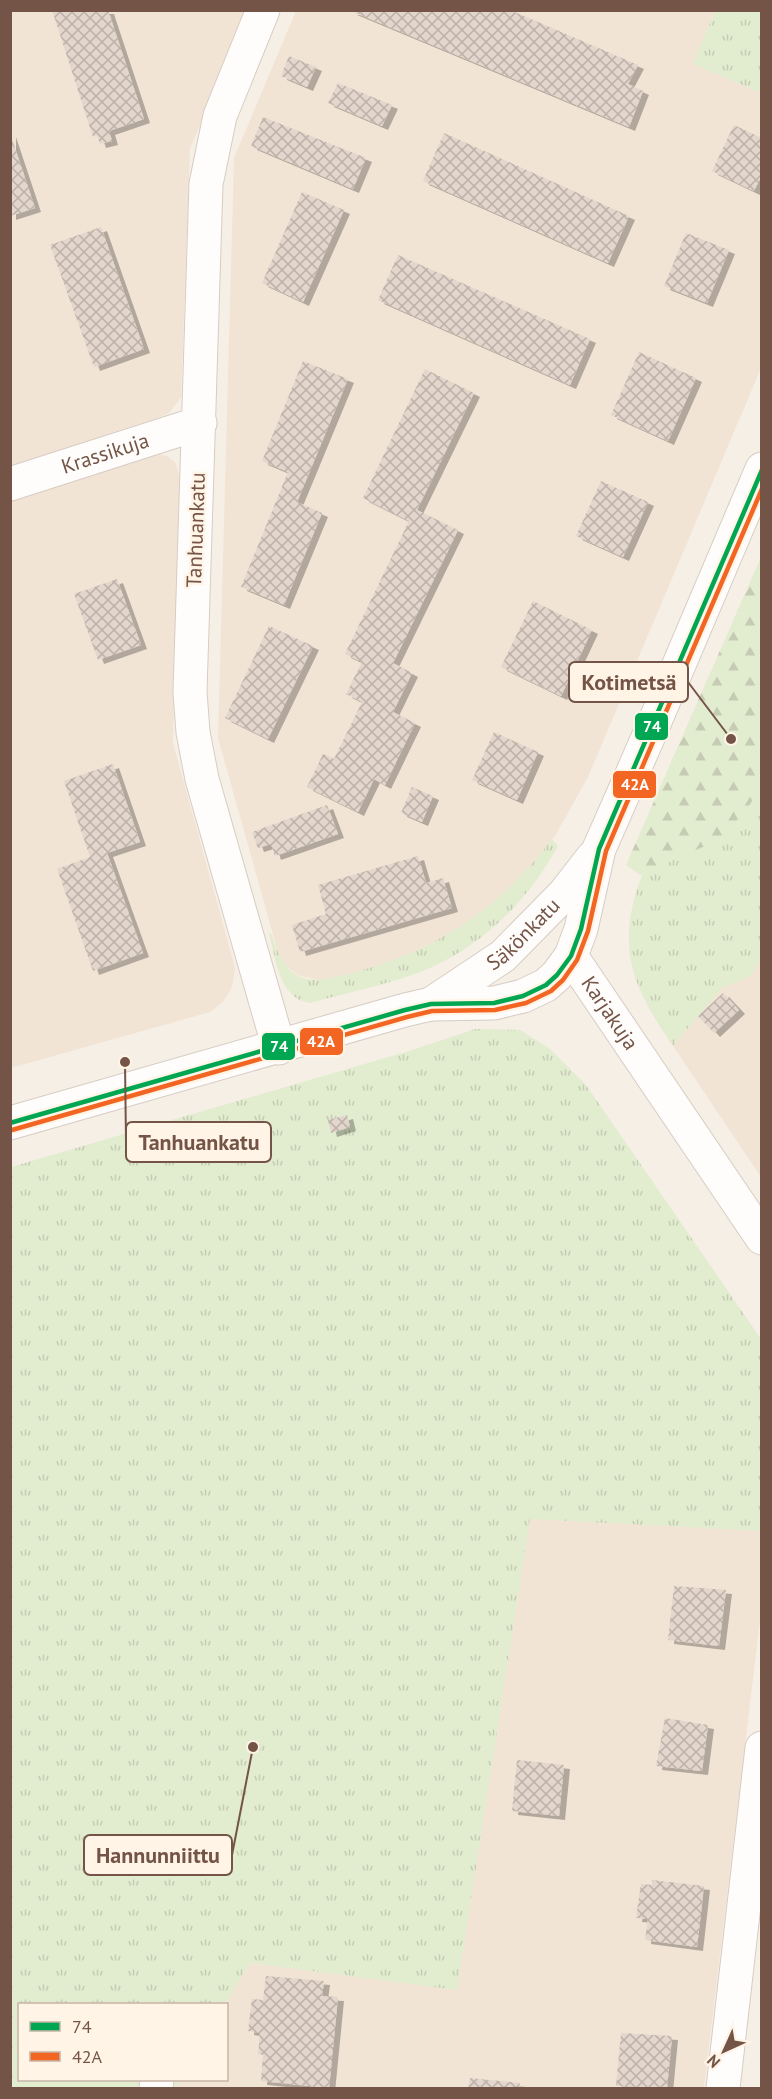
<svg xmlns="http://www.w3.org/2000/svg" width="772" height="2099" font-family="'PT Sans',sans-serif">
<defs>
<pattern id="grass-tufts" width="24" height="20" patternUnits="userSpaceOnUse" patternTransform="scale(1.5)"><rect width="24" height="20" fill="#e2eccf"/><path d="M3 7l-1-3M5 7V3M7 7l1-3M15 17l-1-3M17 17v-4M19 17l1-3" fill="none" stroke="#c5ccb3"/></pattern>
<pattern id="forest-firs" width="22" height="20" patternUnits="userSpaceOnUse" patternTransform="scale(1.5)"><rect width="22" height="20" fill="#e2eccf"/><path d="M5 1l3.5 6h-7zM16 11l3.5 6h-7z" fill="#c5ccb3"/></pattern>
<pattern id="building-cross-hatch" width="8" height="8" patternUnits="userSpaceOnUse" patternTransform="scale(1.5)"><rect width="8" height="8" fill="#e2d6cd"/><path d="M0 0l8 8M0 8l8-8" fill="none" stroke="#bcb0a8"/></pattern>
<filter id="shadow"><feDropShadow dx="6" dy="4" stdDeviation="0" flood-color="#0004"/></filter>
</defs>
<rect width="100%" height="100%" fill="#f6efe6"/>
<!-- residential -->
<path fill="#f2e4d5" d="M10 11H248L190 149 181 397 169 413 160 417 11 466Z
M296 11H715L693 64 761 93V368L588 777 555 836 535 862 512 887 480 913 446 936 408 955 370 968 323 981 297 975 284 964 279 956 218 738 234 158Z
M157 454 167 456 175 462 180 477 173 743 233 960 235 969 232 987 223 1002 210 1012 11 1068V501Z
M761 939V1177L673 1046Z
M530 1518 761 1531V1612L704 2088H176L181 2080H226L225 2004 250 1963 457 1990Z"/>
<!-- grass -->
<path fill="url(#grass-tufts)" d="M715 11H761V93L693 64Z
M761 595V957L751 976 722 988 673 1046C634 989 616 952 639 883Z
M552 839 558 846C528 900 486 943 430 968 392 984 349 992 310 1003 279 999 276 959 269 934L271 933C288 988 310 985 359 971 440 948 501 907 552 839Z
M475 1029 520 1030 549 1048 586 1085 761 1339V1531L530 1519 457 1990 250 1963 225 2004H20V2080H181L176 2088H11V1167L409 1051Z"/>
<!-- forest -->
<path fill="url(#forest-firs)" d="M761 557V790L723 838 640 875 626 865Z"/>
<!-- building -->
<path fill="url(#building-cross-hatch)" filter="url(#shadow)" d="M52 10H108L144 119 109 131 112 141 100 144 97 135 93 137Z
M510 10 638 65 628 84 643 91 629 127 351 11Z
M289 56 316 67 307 87 281 76Z
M338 83 392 105 382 126 328 103Z
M263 117 366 158 353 189 251 146Z
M734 125 762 138V175L754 191 712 171Z
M10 133 35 208 10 216Z
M444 133 629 216 608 263 423 181Z
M302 192 344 210 303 302 262 283Z
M101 227 144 349 94 367 50 245Z
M686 233 729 250 707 303 664 286Z
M398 255 590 339 570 385 378 300Z
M639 352 696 378 668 441 611 415Z
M303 361 348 379 297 502 322 513 284 605 241 587 288 472 262 461Z
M425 369 474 393 417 510 458 530 393 663 412 673 393 712 415 723 385 785 374 779 358 812 307 787 323 754 334 759 362 702 346 694 362 662 345 654 409 521 363 498Z
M601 481 648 502 623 557 576 536Z
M117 579 141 645 98 660 74 594Z
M533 601 592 630 561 696 501 667Z
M269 626 313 646 268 739 225 718Z
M494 732 538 752 517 800 472 780Z
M113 764 140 842 107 853 143 953 93 971 57 869 90 857 64 781Z
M412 787 433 796 422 822 401 813Z
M327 805 338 834 275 856 271 844 258 848 252 832Z
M418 856 426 883 443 878 452 908 300 952 292 925 326 914 318 885Z
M723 993 739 1010 714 1033 698 1016Z
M347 1115 350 1127 331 1133 328 1120Z
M674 1586 726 1590 719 1646 668 1640Z
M665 1718 708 1725 702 1771 656 1766Z
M517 1760 564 1765 559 1816 512 1811Z
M652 1880 704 1886 697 1947 645 1940 648 1919 636 1918 641 1884 652 1885Z
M266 1976 324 1981 322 1996 338 1997 329 2088 261 2081 263 2055 258 2054 260 2033 248 2031 252 1999 263 2000Z
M621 2033 672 2036 667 2088 616 2086Z
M470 2078 520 2083 519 2088H468Z"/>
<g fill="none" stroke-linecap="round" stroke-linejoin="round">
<defs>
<g id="minor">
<path d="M263 10 220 116 206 184 190 692 193 732 202 779 279 1048"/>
<path id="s1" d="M10 484 200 423"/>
<path id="s2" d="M571 956 762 1238"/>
<path id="s3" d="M431 1004 503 956 565 893 593 857"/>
<path d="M10 1123 405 1010 431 1004 494 1003 523 996 546 985 557 975 571 956 581 929 599 849 650 733 762 469"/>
<path d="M156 2088 157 2080"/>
<path d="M723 2088 762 1748"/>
</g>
</defs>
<!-- minor casing -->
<use href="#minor" stroke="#d7ccc4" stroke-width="35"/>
<!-- minor -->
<use href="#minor" stroke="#fefdfb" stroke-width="33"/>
<defs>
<path id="bus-1" d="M10 1123 405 1010 431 1004 494 1003 523 996 546 985 557 975 571 956 581 929 599 849 762 470"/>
<path id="bus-2" d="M12 1130 407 1017 432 1011 495 1010 526 1003 551 991 563 980 577 960 588 931 606 851 762 489"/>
</defs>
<!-- bus-1 casing -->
<use href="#bus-1" stroke="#fff4e6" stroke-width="9"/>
<!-- bus-2 casing -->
<use href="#bus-2" stroke="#fff4e6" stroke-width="9"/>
<!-- bus-1 -->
<use href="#bus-1" stroke="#00a651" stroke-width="4.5"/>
<!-- bus-2 -->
<use href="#bus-2" stroke="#f26522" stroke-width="4.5"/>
</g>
<g text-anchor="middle" stroke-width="5" stroke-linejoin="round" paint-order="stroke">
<!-- street labels -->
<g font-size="21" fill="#745446" stroke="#fff4e6">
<text dy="7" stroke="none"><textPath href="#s1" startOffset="100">Krassikuja</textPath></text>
<text transform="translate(196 530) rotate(-88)" y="7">Tanhuankatu</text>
<text dy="7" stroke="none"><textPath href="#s3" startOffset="116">Säkönkatu</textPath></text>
<text dy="7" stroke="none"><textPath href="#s2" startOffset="69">Karjakuja</textPath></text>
</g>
</g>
<!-- callouts -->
<path fill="none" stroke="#745446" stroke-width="2" d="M731 739L688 682M125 1062L126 1142M253 1747L232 1855"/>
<g fill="#745446" stroke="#fff4e6" stroke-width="2">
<circle cx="731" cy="739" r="6"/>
<circle cx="125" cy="1062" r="6"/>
<circle cx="253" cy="1747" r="6"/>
</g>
<g fill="#fff4e6" stroke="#745446" stroke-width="2">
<rect x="569" y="662" width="119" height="40" rx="6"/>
<rect x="126" y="1122" width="145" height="40" rx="6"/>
<rect x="84" y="1835" width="148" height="40" rx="6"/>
</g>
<g font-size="22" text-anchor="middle" font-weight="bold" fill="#745446">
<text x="629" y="690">Kotimetsä</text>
<text x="199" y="1150">Tanhuankatu</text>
<text x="158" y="1863">Hannunniittu</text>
</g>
<g stroke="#fff4e6" stroke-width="2">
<rect x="634" y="712" width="35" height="29" rx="6" fill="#00a651"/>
<rect x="612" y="770" width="45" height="29" rx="6" fill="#f26522"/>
<rect x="299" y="1027" width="45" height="29" rx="6" fill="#f26522"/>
<rect x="261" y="1032" width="35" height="29" rx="6" fill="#00a651"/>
</g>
<g font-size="16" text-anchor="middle" font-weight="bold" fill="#fff">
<text x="652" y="732">74</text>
<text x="635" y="790">42A</text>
<text x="321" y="1047">42A</text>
<text x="279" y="1052">74</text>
</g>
<!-- border -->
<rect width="772" height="2099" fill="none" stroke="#745446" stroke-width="24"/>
<!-- legend -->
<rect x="18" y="2003" width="210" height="78" fill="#fff4e6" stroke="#c7b4a6" stroke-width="1.5"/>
<rect x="30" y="2022" width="30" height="9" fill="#00a651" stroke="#c7b4a6" stroke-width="1.5"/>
<text x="72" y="2033" font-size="18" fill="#745446">74</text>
<rect x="30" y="2052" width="30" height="9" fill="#f26522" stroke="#c7b4a6" stroke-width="1.5"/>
<text x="72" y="2063" font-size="18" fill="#745446">42A</text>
<!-- north arrow -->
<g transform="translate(724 2051) rotate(225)" stroke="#fff4e6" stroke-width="4.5" paint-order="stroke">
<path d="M0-4.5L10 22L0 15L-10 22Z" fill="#745446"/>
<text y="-9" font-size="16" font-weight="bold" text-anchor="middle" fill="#745446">N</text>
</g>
</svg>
